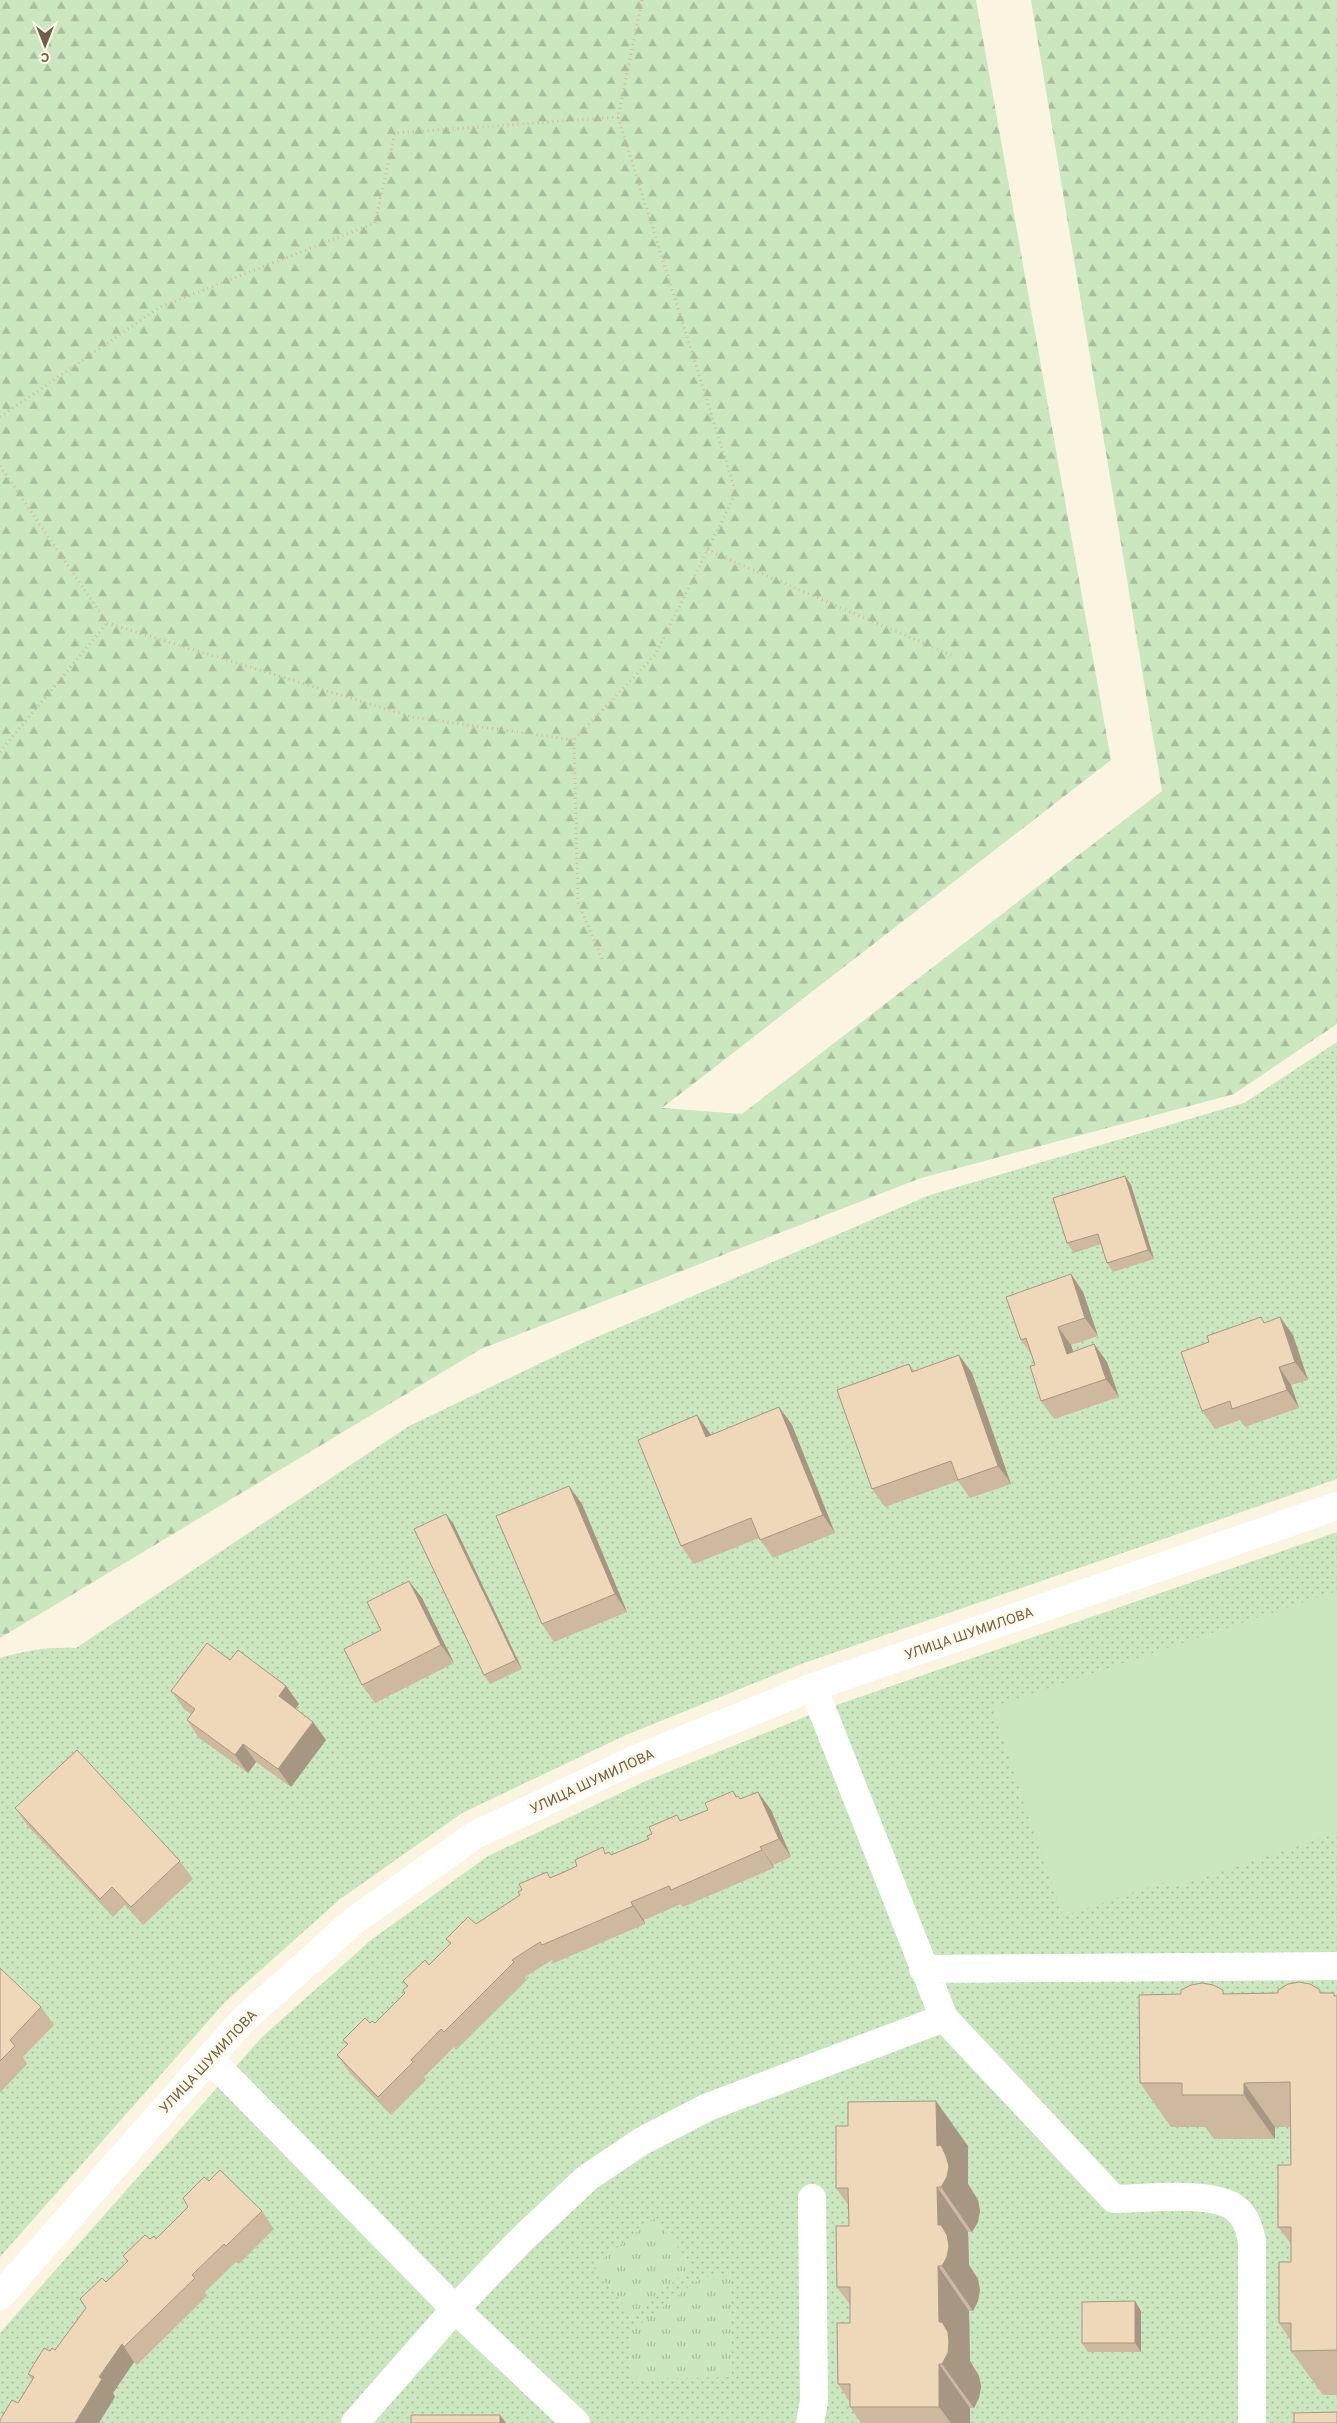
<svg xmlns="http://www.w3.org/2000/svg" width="1337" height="2423" font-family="Overpass,sans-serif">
<defs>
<pattern id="grass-dots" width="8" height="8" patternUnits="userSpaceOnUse" patternTransform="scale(1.25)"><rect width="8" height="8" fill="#cae7c0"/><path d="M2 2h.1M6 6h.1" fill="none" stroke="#a8be9e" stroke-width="1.8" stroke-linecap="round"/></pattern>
<pattern id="forest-firs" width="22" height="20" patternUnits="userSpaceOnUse" patternTransform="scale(1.25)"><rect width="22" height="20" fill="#cae7c0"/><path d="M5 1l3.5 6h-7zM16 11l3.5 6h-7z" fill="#a8be9e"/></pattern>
<pattern id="park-tufts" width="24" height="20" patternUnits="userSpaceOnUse" patternTransform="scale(1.25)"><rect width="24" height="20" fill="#cae7c0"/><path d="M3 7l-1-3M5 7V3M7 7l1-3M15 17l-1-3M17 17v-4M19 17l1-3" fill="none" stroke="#a8be9e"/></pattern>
</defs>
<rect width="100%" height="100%" fill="#fbf4e0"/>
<!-- grass -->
<path fill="url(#grass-dots)" d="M1337 1042V1479L804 1663 626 1735 462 1813 339 1900 225 2002 0 2257V1658C26 1650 49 1647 76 1648L409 1426 585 1342 930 1195 1244 1103Z
M1337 1532V2423H0V2334L5 2327 261 2038 371 1940 488 1856 646 1781 822 1710Z"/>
<!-- forest -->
<path fill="url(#forest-firs)" d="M0 0H976L1111 760 662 1108 742 1114 1162 791 1031 0H1337V1024L1234 1094 921 1178 481 1349 0 1638Z"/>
<!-- park -->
<path fill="url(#park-tufts)" d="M654 2218 693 2266 632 2315 593 2267Z
M731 2276 732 2377 630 2379V2332L702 2277Z"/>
<!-- pitch -->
<path fill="#cae7c0" d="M1337 1591V1832L1171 1888 1168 1881 1063 1916 992 1707Z"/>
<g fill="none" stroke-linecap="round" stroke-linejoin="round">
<!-- path -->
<path stroke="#d3ba9d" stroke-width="3" stroke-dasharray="1 4" stroke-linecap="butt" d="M0 417 160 307 375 223 395 133 618 117
M0 466 107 623 412 717 574 740
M707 550 951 655
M0 752 107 623
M602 959 578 902 574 740 655 655 736 493 618 117 642 0"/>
<!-- street -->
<path stroke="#fff" stroke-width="28" d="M813 1687 944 2018 1114 2199C1143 2199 1212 2190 1235 2208 1246 2216 1249 2228 1252 2241V2423
M923 1969 1337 1966
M209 2058 455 2309 576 2423
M0 2296 243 2020 355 1920 475 1835 636 1759 813 1687 1337 1506
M355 2423 455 2309 521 2240 587 2178 642 2141 708 2107 944 2018
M810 2423 814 2401 812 2198"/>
</g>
<!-- wall -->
<path fill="#ceb99f" d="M1125 1176 1131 1185 1154 1259 1113 1272 1107 1263 1101 1244 1074 1253 1067 1243Z
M1071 1274 1083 1292 1098 1336 1071 1345 1073 1352 1094 1344 1107 1362 1119 1397 1054 1419 1041 1401 1035 1365 1032 1356 1021 1340Z
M1266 1323 1293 1335 1308 1380 1291 1385 1299 1408 1245 1427 1240 1420 1215 1429 1202 1411Z
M959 1355 972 1373 1011 1484 970 1498 958 1481 885 1507 872 1489 909 1364 915 1372Z
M779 1407 792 1425 835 1533 773 1558 759 1538 694 1564 681 1546 710 1433 711 1435Z
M569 1486 582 1504 627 1612 554 1642 542 1624Z
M453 1523 522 1669 490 1684 484 1675Z
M422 1598 454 1663 375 1703 362 1685 381 1630Z
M230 1660 286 1686 299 1704 295 1709 313 1722 326 1740 291 1787 256 1762 248 1773 199 1738 187 1720 191 1714 184 1709 171 1691Z
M733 1791 737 1797 740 1799 758 1792 771 1810 791 1857 773 1865 774 1868 683 1907 681 1904 644 1920 645 1924 554 1963 552 1960 525 1977 527 1980 456 2050 454 2047 424 2077 426 2080 391 2115 350 2073 337 2055 347 2045 343 2040 370 2023H375L405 1994 403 1990 407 1987 403 1981 429 1965 450 1944 446 1939 476 1924 520 1895 522 1890 609 1852 611 1855 649 1839 681 1821 708 1810Z
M15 1808 180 1861 193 1879 143 1925 125 1905 113 1917 28 1826Z
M0 1968 41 2007 54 2025 23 2057 27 2064 0 2093Z
M1322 1993 1337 1996V2395H1323L1291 2351V2341L1279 2323 1291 2262V2244L1278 2227 1291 2165 1290 2127H1275V2139H1214L1205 2127H1171L1140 2083 1225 1994Z
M968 2146V2184L978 2200 980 2211 978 2222 972 2232H968L969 2265 978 2279 980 2290 978 2301 973 2311H969L970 2361 979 2376 981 2387 979 2398 974 2408H970V2423H861L850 2407V2402L838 2384 850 2323V2305L837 2287 849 2226 848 2205 836 2188Z
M209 2181 262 2211 274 2229 239 2264 236 2262 205 2292 207 2296 137 2365 134 2362 113 2393 115 2397 18 2403 32 2380 28 2374 50 2351 55 2350 106 2282 127 2262 123 2256 150 2239H156L188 2207Z
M1141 2311V2352H1088L1082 2343Z"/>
<!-- shaded-wall -->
<path fill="#a79682" d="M1125 1176 1131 1185 1154 1259 1148 1250Z
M1071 1274 1083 1292 1098 1336 1085 1318Z
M1280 1317 1293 1335 1308 1380 1295 1362Z
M1058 1327 1071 1345 1080 1372 1067 1354Z
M1094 1344 1107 1362 1119 1397 1106 1379Z
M959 1355 972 1373 1011 1484 998 1466Z
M1279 1367 1291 1385 1299 1408 1287 1390Z
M779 1407 792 1425 835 1533 823 1515Z
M697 1415 710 1433 719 1455 706 1437Z
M569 1486 582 1504 627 1612 615 1594Z
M446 1514 453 1523 522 1669 516 1660Z
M409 1581 422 1598 454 1663 441 1645Z
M286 1686 299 1704 291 1714 279 1696Z
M313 1722 326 1740 291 1787 278 1769Z
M243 1744 256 1762 248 1773 235 1755Z
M758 1792 771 1810 791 1857 779 1839Z
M760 1847 773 1865 774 1868Z
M631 1902 644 1920 645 1924 633 1906Z
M1244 2083 1275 2127V2139L1244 2095Z
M936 2101 968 2146V2184L978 2200 980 2211 978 2222 972 2232 941 2187 937 2146Z
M937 2187 968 2232 969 2265 978 2279 980 2290 978 2301 973 2311 942 2266 938 2225Z
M938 2266 969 2311 970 2361 979 2376 981 2387 979 2398 974 2408 942 2364 939 2322Z
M1135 2301 1141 2311V2352L1135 2343Z
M122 2344 134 2362 113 2393 115 2397 99 2423H75L99 2377Z
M939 2364 970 2408V2423H951L939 2407Z
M500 2415 506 2423H500Z"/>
<!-- building -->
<path fill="#efd7b9" stroke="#a79682" d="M1125 1176 1148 1250 1107 1263 1098 1234 1067 1243 1053 1198Z
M1071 1274 1085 1318 1058 1327 1067 1354 1094 1344 1106 1379 1041 1401 1030 1366 1035 1365 1026 1338 1021 1340 1006 1297Z
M1261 1317 1264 1323 1280 1317 1295 1362 1279 1367 1287 1390 1232 1409 1230 1401 1202 1411 1181 1352 1209 1342 1207 1336Z
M959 1355 998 1466 958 1480 951 1461 872 1489 837 1390 909 1364 912 1372Z
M779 1407 823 1515 760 1540 751 1518 681 1546 638 1440 697 1415 706 1437Z
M569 1486 615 1594 542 1624 496 1516Z
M446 1514 516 1660 484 1675 414 1529Z
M409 1581 441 1645 362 1685 344 1649 381 1630 367 1602Z
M207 1643 230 1660 238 1650 286 1686 279 1696 313 1722 278 1769 243 1744 235 1755 187 1720 195 1709 171 1691Z
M77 1750 180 1861 131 1907 112 1887 100 1899 15 1808Z
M733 1791 736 1797 738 1796 740 1799 758 1792 779 1839 760 1847 762 1850 671 1890 669 1886 631 1902 633 1906 542 1945 540 1942 512 1960 514 1962 444 2032 441 2029 411 2060 413 2062 378 2097 337 2055 348 2044 343 2040 365 2018 370 2023 372 2021 375 2023 405 1993 403 1990 408 1986 403 1981 425 1960 429 1965 451 1943 446 1939 468 1917 476 1924 520 1895 518 1892 522 1890 519 1884 547 1872 550 1878 564 1872 577 1866 575 1860 603 1847 605 1854 609 1852 611 1855 649 1839 647 1836 652 1834 649 1827 677 1815 680 1821 708 1810 705 1803Z
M0 1968 41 2007 10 2040 15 2046 0 2061Z
M1299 1982 1310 1984 1320 1990V1993H1334V1996H1337V2350L1291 2351V2323H1279V2262H1291V2227H1278V2165H1291L1290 2082 1244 2083V2095H1182V2083H1140L1139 1995 1181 1994V1990L1191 1985 1202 1983 1213 1985 1223 1990V1994L1278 1993V1990L1288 1984Z
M936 2101 937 2146 941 2145 946 2156 949 2166 947 2177 941 2187H937L938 2225H941L947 2235 949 2246 947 2257 942 2266H938L939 2322H942L948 2332 949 2342 948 2353 942 2364H939V2407H850V2384H838L837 2323H850V2287H837L836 2226H849L848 2188H836V2126H848V2102Z
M220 2170 262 2211 226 2246 224 2244 192 2275 195 2278 124 2347 122 2344 99 2377 102 2379 75 2423H0V2420L12 2400 18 2403 34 2377 28 2374 44 2348 50 2351 52 2348 55 2350 86 2308 80 2299 102 2278 106 2282 128 2261 123 2256 145 2235 150 2239 154 2236 156 2239 188 2207 183 2198 204 2177 209 2181Z
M1135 2301V2343H1082V2302Z
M1337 2412V2423H1294V2413Z
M411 2415H500V2423H411Z"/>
<g text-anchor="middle" stroke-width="5" stroke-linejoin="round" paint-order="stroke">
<!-- street labels -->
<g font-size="14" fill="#705d49" stroke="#fef8e6">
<text transform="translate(969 1633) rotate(-19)" y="5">УЛИЦА ШУМИЛОВА</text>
<text transform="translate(592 1781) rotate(-25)" y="5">УЛИЦА ШУМИЛОВА</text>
<text transform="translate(208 2061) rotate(-47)" y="5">УЛИЦА ШУМИЛОВА</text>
</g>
</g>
<!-- north arrow -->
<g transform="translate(45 45) rotate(180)" stroke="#fef8e6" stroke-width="4" paint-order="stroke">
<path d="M0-4L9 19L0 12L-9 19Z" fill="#705d49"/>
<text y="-8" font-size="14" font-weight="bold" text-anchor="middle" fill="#705d49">С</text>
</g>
</svg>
